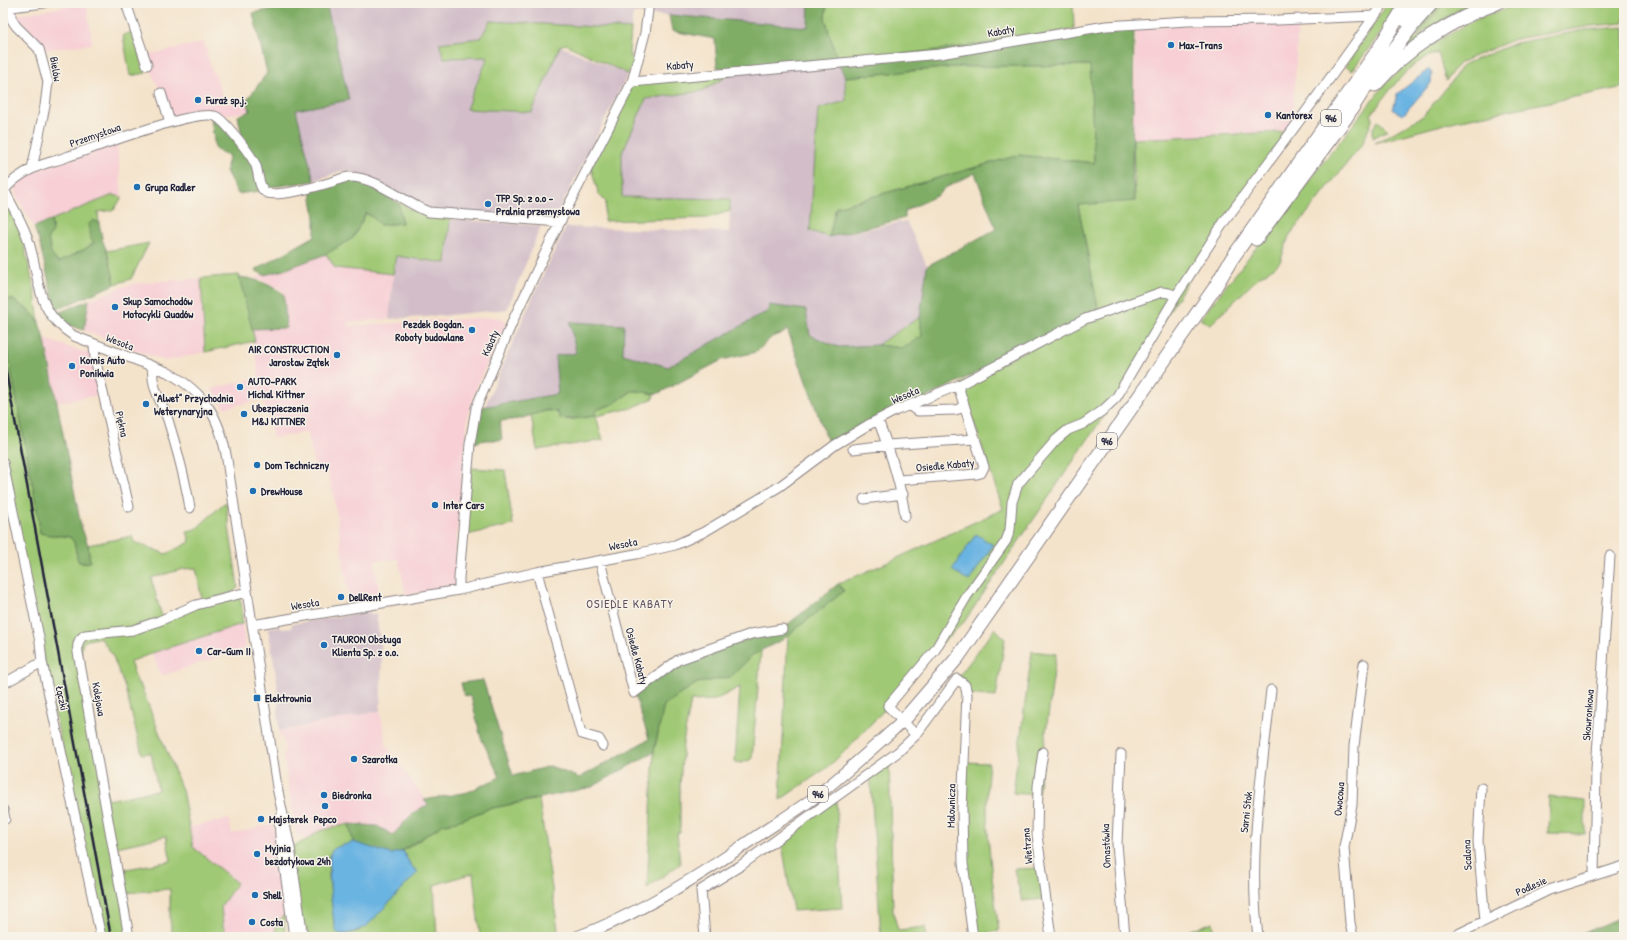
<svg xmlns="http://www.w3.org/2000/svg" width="1627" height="940" font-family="'Patrick Hand',sans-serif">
<rect width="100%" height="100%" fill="#f7f3e8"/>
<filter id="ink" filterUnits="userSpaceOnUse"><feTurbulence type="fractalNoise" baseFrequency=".025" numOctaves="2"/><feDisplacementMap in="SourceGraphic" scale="8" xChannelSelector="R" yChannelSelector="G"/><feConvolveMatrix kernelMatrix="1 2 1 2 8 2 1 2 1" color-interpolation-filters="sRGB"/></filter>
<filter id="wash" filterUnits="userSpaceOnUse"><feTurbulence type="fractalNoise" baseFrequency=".012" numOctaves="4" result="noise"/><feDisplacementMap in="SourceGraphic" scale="16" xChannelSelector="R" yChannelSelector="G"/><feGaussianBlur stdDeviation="0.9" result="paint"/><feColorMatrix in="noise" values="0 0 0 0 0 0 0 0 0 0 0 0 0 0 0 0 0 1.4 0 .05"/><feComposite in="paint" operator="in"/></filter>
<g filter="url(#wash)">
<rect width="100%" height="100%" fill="#f4e3cb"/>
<!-- built -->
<path fill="#f7cfd5" d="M87 3 92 44 42 50 11 16Z
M1298 20 1293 121 1282 132 1133 139 1136 28Z
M204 42 213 73H215L225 104 247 100 250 111 170 122 161 93 144 56Z
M117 144 122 197 113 195 34 227 15 194V187L22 180 19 176Z
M326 254 335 268 393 274 389 319 348 323V326L494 317 502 318 506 324 478 383 468 414 455 553 459 590 406 594 398 559 374 561 380 597 350 604 333 492 327 472 315 474 308 432 273 438 263 399 225 408 212 389 259 377 252 329 286 328 284 292 268 282 254 277 284 270Z
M201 278 205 352 167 361 130 349 84 330 89 300 122 287 139 283Z
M45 339 92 355 100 395 58 402Z
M242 624 246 648 161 676 152 653Z
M380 711 386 745 429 805 420 808 408 818 393 835 377 826 349 824 319 831 308 839 296 834 283 753 285 751 284 744 283 738 280 737 279 731Z
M229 819 232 834 273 824 280 863 275 865 277 871 284 915 275 924 276 930 263 937H228L223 926 221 906 237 883 193 847 190 832V827Z"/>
<!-- industrial -->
<path fill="#d2bdc8" d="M326 3H809L808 27 633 13 631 30 490 21 481 38 439 43 444 58 488 57 466 109 532 112 560 46 628 74 556 216 539 218 432 210 354 172 341 171 314 181 296 110 349 100Z
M838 63 845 77 846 101 818 109 810 231 829 237 906 221 920 250 927 266 920 317 877 345 838 347 810 335 770 305 768 311 668 367 623 354 570 322 576 354 555 356 558 394 485 406 531 301 566 227 729 232 730 199 622 197V153L646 99 702 91 734 72Z
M450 219 541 226 507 309 441 316 389 319 395 256 446 263Z
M368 612 371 614 376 613 382 657 380 711 279 731 277 681 268 628 279 626 282 629 291 628 292 624Z"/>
<!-- green -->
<path fill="#a0c975" stroke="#617658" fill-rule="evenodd" d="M827 3H1073L1074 29 973 48 838 63 825 18Z
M1388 3H1399L1381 32 1352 71 1345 66Z
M1438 3H1443L1412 38 1414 40 1443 20 1464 9 1463 7 1416 36 1444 3H1486L1391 63Z
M1520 3H1624V23L1591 26 1515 39 1461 62 1454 69 1446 81 1438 53C1408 61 1389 92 1371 115L1373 118 1363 143 1289 236 1280 262 1275 267 1259 277 1210 325 1200 319 1386 83 1422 50 1474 20Z
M490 21 631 29 629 53 634 62 628 74 565 44 560 46 532 112 466 109 488 57 444 58 439 43 481 38Z
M1624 27V87L1456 121 1375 143 1423 116 1453 80 1459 69 1467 63 1516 43 1584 30Z
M132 32 146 73 130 76 123 35Z
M1091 65 1094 163 1019 155 836 207 829 237 810 231 818 109 846 101 845 77 956 67Z
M734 72 702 91 646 99 622 153V197L730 199V211L707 218 604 221 606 202 599 195 591 168 632 82Z
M1293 121 1297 124 1224 222 1116 398 964 622 935 650 888 706 847 749 828 767 780 800 788 635 844 591 838 584 891 561 1003 509 961 384 1099 313 1078 204 1135 201 1133 139 1282 132Z
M1378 121 1388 130 1373 138V128Z
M113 195 122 197 114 210 98 212 99 223 93 220 94 242 85 249 59 262C50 257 50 248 48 238L53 232 51 220Z
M399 203 422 215 450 219 446 263 396 256 393 274 335 268 326 254 353 238 366 213 372 217 380 225 402 223Z
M3 208 17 215 35 292 39 323 30 311 12 299 3 300Z
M149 243 131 279 115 284 107 251Z
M239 275 255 341 205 352 201 278Z
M920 317 922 336 903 348 877 345Z
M3 327 38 514 40 533C51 536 60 535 70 537L74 542 78 561 82 563 90 562 88 545 132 536 134 542 166 554 190 542 187 531 196 529 224 503H227V513L238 587 234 592 202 601 196 568 183 569 151 578 162 617 239 594 242 608V624L152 653 130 662 138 684H140L182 790 193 847 237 883 221 906 223 926 228 937H172L170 919V889L126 893 133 937H101L3 462ZM100 637 112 654 125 688 142 754 151 753 158 790 108 800 81 655 82 645 85 641ZM166 836 171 861 121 870 117 847Z
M632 391H639L654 394V398L632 408 596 416 603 440 537 450 531 415C548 410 553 408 567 420L595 416 596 410 613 404Z
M469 468 505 470 513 525 466 535Z
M995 628 1005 639 996 697 967 694 957 679Z
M761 651 752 759 741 763 735 762 740 687 715 700 691 701 683 743 680 786V833H677L680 864 647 888 654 752 664 705 697 683 731 677 752 655Z
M1032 651 1056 654 1038 795 1013 793Z
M889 758 893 912 898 930 925 927 927 937H881L870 772Z
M964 762 989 763C983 817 992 878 999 931L976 935 963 863Z
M1549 797 1585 801V834L1548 833Z
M836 798 842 908 793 911 781 837Z
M539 799 558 930 536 937H480L473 873 434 885 437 937H310L300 914 290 848 308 839 319 831 349 824 353 842 329 856C327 879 333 902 334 925L342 935 359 931 418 872 411 866 403 851 442 825 463 819 488 809Z
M1041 868 1045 899 1022 901 1014 869Z
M284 915 285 937H263L276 931 275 924Z
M1213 922 1215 937H1172Z"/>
<!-- forest -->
<path fill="#80ad66" stroke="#516850" d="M303 3H326L349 100 296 110 314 181 271 187 260 191 238 194 226 171 229 156 215 149 211 118 225 128 229 136 243 144 246 141 242 136 238 116 250 111 247 100 267 73 253 13Z
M809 3H827L825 18 838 63 1105 28H1134L1132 176 1135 201 1078 205 1099 313 829 445 787 329 784 333 772 337 756 352 722 360 659 393 654 394 639 391H632L613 404 596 410 595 416 582 418 560 419 558 412 548 410 519 419 500 421 502 440H485L470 444 476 408 558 394 555 356 576 353 570 322 624 325 623 354 668 367 768 311 769 305 806 310 810 335 838 347 877 345 903 348 922 336 920 317 927 266 996 229 975 173 945 188 938 195 905 211V218L829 237 836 207 1019 155 1094 163 1090 65 956 67 845 77 838 63 734 72 717 67 715 39 672 31 669 15 808 27Z
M349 180 364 183 399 203 402 223 380 225 372 217 366 213 353 238 326 254 284 270 264 275 255 270 315 236V218L311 191Z
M51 220 53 232 48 238C50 248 50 257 59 262L85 249 94 243 91 239 89 224 93 220 99 223 103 242 107 251 115 284 60 308 57 307 54 303 39 241 34 227Z
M239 277C258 279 268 284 284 294L286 328 252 329Z
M12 299C22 306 34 312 39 323 41 328 41 331 44 336L81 526 88 545 90 562 82 563 78 561 74 542 70 537C60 535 50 536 40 533L38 514 3 327V300Z
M89 300 84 330C73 327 64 323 58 313Z
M838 584 844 591 782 640 752 655 731 677 697 683 664 705 654 752 592 787 488 809 463 819 442 825 397 854C382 855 366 847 353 842L349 824 377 826 393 835C404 823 413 810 428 805L424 800 468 792 500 777 481 738 471 697 464 695 461 683 483 680 513 776 550 766 579 778 649 739 634 693 678 660 782 629Z
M1624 916V937H1575Z"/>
<!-- water -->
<path fill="#6ab4e2" stroke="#466b8e" d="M1429 69 1432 74 1431 83 1403 115 1393 110 1397 94Z
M976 534 993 545 969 581 952 570Z
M353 842 391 854 403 851 411 866 418 872 366 927C357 930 345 938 336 932 333 923 326 860 331 852 334 846 346 845 353 842Z"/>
</g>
<g filter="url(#ink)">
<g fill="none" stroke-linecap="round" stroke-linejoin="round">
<defs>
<path id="minor" d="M126 3 147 65
M3 8 44 3
M10 8 12 20 16 26 39 49 48 82 45 106 32 169
M632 82 940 54 1106 26 1188 21 1278 20 1375 16
M161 93 170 122
M3 187C10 203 20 218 26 234 42 275 31 309 74 336L167 372C206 393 220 418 227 460L277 787 290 848 303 937
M3 191C11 182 21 174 32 169 43 163 57 161 69 156 92 149 200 106 217 117 226 123 252 155 256 166 259 174 258 189 267 193 280 197 319 186 332 182 338 180 344 177 350 177 377 177 404 203 429 212L560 222
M94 345 95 358 129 507
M153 367C150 385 162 403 168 420 177 449 185 478 190 508
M910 405 914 409 918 411 955 410 959 409 964 405
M878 420C890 451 901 483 905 516
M853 449 888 445 975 439
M3 463 40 642 42 662 101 937
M899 480 977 474 981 473 984 467 958 386
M864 499 903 494
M600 561 634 693 678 660 751 634 782 629
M537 572 581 733 582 734 599 739 603 746
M459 590V578L470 444 476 408 514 318 560 222 632 82 645 33 648 10
M252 625 459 590 537 572 636 554 675 545 704 532 764 496 780 486 835 445 868 425 895 411 961 384 1085 319 1162 292 1169 293 1176 296
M3 684 42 662
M916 735 888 706 935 650 967 596 1006 541 1010 530 1012 502 1018 484 1056 440 1068 430 1083 424 1102 411 1116 398 1176 296 1224 222 1297 124 1384 3
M1043 752 1038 786 1037 835 1051 937
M1121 754 1117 844 1125 937
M1481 788 1478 841 1485 921
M3 810 5 819
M279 818 280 836 294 937
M1594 875 1596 770 1610 556
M129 937 79 658C77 649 76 640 85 635L133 630 159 621 196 605 247 592
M705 937 701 890 740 866 898 752 916 735 957 679 965 685 967 694 962 809 963 863 973 937
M1258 937C1248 854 1262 772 1271 690
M1353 937 1350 923 1344 847 1352 805 1354 746 1364 664
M1452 937 1549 890 1624 866"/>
<path id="major" d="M577 937C634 916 688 883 738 849 762 832 787 817 811 800 843 776 873 748 903 721"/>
<path id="highway" d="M1405 20 1419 3
M1375 85C1407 48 1451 20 1497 3
M1256 239 1345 119 1368 83 1416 21 1432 3
M903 721 958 657 1214 289 1231 260 1378 50 1407 3"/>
</defs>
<!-- minor casing -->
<use href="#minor" stroke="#8b8283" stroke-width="11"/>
<!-- major casing -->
<use href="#major" stroke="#8b8283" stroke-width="13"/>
<!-- highway casing -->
<use href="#highway" stroke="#8b8283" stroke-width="15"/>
<!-- minor -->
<use href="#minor" stroke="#fff" stroke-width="9"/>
<!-- major -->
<use href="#major" stroke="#fff" stroke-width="11"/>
<!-- highway -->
<use href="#highway" stroke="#fff" stroke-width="13"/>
<!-- rail -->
<path stroke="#22223b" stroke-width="2.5" d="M3 356 111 937"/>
</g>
</g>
<!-- markers -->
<g fill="#1f6fb2" stroke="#f7f3e8" stroke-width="1.5">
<circle cx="1171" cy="45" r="4"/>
<circle cx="198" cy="100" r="4"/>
<circle cx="1268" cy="115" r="4"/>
<circle cx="137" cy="187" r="4"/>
<circle cx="488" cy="204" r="4"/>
<circle cx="115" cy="307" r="4"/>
<circle cx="472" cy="330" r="4"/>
<circle cx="337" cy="355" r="4"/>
<circle cx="72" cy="366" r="4"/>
<circle cx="240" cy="387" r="4"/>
<circle cx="146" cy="404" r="4"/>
<circle cx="244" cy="414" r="4"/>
<circle cx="257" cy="465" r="4"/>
<circle cx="253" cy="491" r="4"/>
<circle cx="435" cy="505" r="4"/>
<circle cx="341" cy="597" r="4"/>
<circle cx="324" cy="645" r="4"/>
<circle cx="199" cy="651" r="4"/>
<rect x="253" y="694" width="8" height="8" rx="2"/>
<circle cx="354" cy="759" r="4"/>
<circle cx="324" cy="795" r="4"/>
<circle cx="325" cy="806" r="4"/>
<circle cx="261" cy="819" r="4"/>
<circle cx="257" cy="854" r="4"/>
<circle cx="255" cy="895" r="4"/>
<circle cx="252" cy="922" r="4"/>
</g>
<g text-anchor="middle" stroke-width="3" stroke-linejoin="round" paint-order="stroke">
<!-- shield labels -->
<g fill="#f7f3e8" stroke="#62616f" stroke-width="1">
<rect x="1321" y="110" width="20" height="16" rx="3"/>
<rect x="1097" y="433" width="20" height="16" rx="3"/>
<rect x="808" y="786" width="20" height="16" rx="3"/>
</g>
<g font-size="10" font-weight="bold" fill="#22223b">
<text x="1331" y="122">946</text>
<text x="1107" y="445">946</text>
<text x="818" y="798">946</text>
</g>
<!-- street labels -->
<g font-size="11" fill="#22223b" stroke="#f7f3e8">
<text transform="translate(1001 31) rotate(-10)" y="4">Kabaty</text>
<text transform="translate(680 65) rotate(-5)" y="4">Kabaty</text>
<text transform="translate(56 69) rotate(80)" y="4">Bielów</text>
<text transform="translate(95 135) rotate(-19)" y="4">Przemysłowa</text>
<text transform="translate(120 342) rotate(21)" y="4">Wesoła</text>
<text transform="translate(490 343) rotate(-66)" y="4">Kabaty</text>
<text transform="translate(905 395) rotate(-23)" y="4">Wesoła</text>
<text transform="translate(122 424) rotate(77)" y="4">Piękna</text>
<text transform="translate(945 465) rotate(-5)" y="4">Osiedle Kabaty</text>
<text transform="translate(623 544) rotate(-11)" y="4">Wesoła</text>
<text transform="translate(305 604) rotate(-9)" y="4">Wesoła</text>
<text transform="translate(637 656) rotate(75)" y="4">Osiedle Kabaty</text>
<text transform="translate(62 698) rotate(78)" y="4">Łączki</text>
<text transform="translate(99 699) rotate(80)" y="4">Kolejowa</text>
<text transform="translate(1588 715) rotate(-86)" y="4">Skowronkowa</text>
<text transform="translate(1339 799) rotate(-85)" y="4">Owocowa</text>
<text transform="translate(951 806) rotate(-89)" y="4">Malownicza</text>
<text transform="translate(1246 812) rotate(-84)" y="4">Sarni Stok</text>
<text transform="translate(1027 846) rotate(-95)" y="4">Wietrzna</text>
<text transform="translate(1106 846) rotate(-92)" y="4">Omastówka</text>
<text transform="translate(1467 855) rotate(-93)" y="4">Scalona</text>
<text transform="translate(1531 886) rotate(-24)" y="4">Podlesie</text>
</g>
<!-- poi labels -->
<g font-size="11" font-weight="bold" fill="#22223b" stroke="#f7f3e8" text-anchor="start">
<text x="1179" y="49">Max-Trans</text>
<text x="206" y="104">Furaż sp.j.</text>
<text x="1276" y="119">Kantorex</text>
<text x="145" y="191">Grupa Radler</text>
<text x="496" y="202">TFP Sp. z o.o -<tspan x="496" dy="13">Pralnia przemysłowa</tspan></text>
<text x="123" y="305">Skup Samochodów<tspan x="123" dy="13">Motocykli Quadów</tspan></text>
<text x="464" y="328" text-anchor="end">Pezdek Bogdan.<tspan x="464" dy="13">Roboty budowlane</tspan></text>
<text x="329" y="353" text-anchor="end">AIR CONSTRUCTION<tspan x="329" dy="13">Jarosław Zątek</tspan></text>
<text x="80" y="364">Komis Auto<tspan x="80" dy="13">Ponikwia</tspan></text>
<text x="248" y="385">AUTO-PARK<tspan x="248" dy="13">Michal Kittner</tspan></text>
<text x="154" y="402">"Alwet" Przychodnia<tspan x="154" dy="13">Weterynaryjna</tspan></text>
<text x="252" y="412">Ubezpieczenia<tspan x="252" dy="13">M&amp;J KITTNER</tspan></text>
<text x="265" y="469">Dom Techniczny</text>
<text x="261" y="495">DrewHouse</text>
<text x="443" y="509">Inter Cars</text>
<text x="349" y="601">DellRent</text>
<text x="332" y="643">TAURON Obsługa<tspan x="332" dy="13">Klienta Sp. z o.o.</tspan></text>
<text x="207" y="655">Car-Gum II</text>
<text x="265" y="702">Elektrownia</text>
<text x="362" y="763">Szarotka</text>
<text x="332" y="799">Biedronka</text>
<text x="269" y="823">Majsterek</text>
<text x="325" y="823" text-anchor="middle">Pepco</text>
<text x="265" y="852">Myjnia<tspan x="265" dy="13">bezdotykowa 24h</tspan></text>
<text x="263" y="899">Shell</text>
<text x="260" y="926">Costa</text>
</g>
<!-- neighbourhood labels -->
<g font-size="12" letter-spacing="1" fill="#604e5d" stroke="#f7f3e8">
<text x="630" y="608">OSIEDLE KABATY</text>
</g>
</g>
<!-- margin -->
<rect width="1627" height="940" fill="none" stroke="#f7f3e8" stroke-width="16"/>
</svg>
